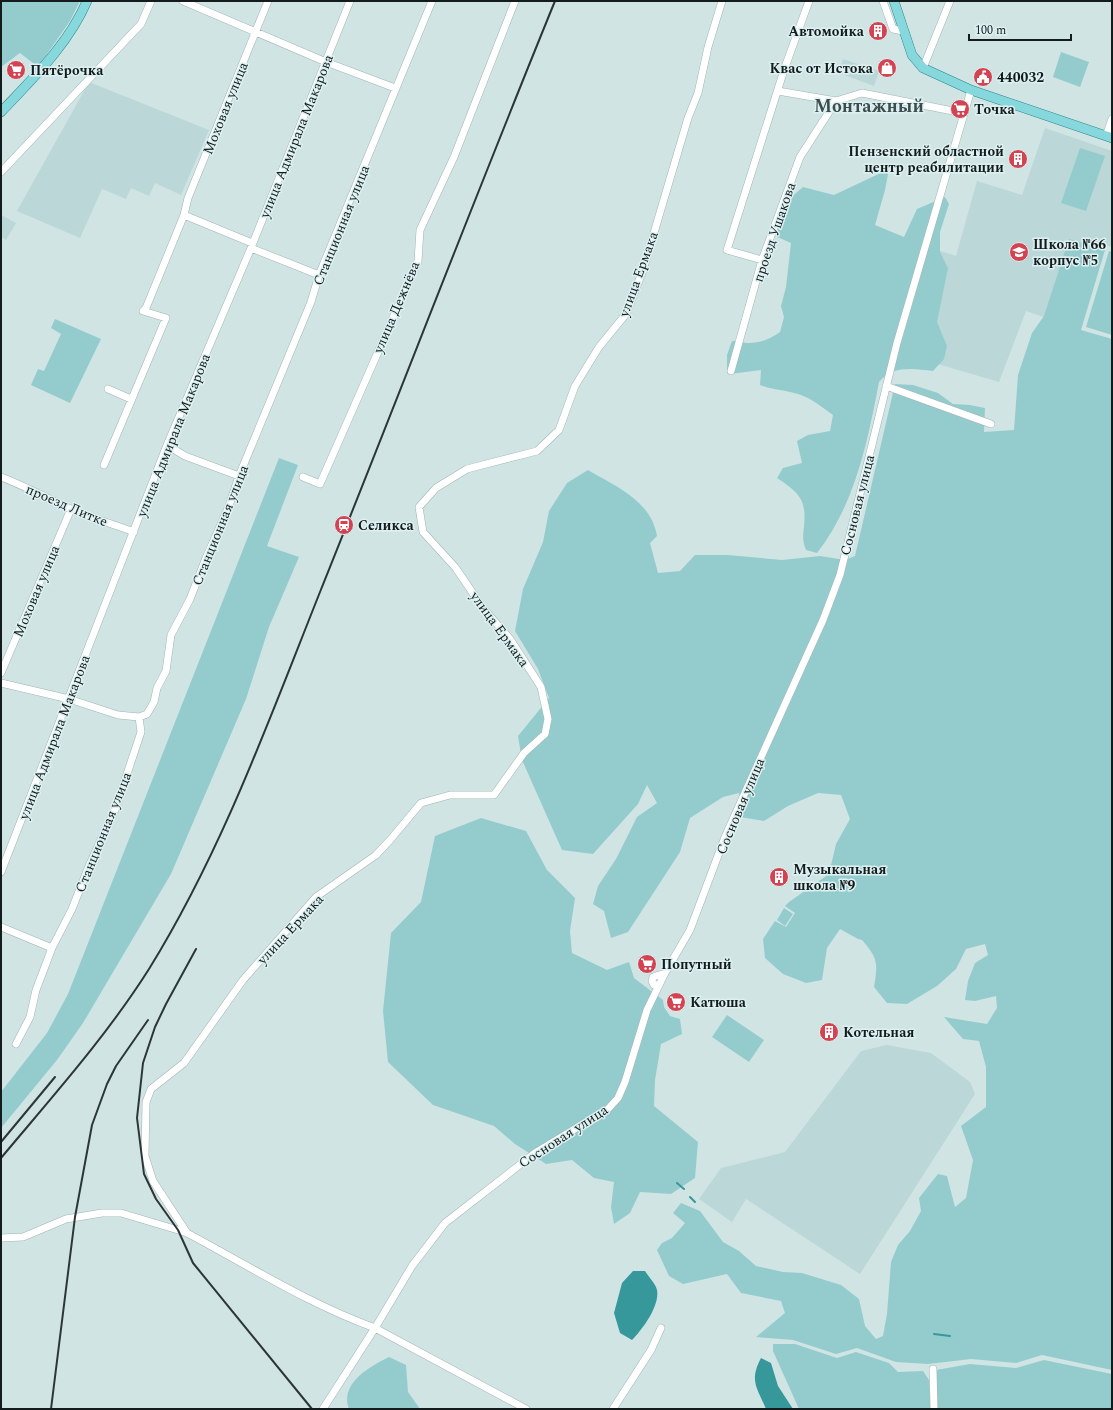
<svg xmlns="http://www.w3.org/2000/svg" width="1113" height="1410" font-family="Spectral,serif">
<rect width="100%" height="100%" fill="#d0e4e4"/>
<!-- built -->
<path fill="#bbd7d8" d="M843 59 879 71 874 86 839 73Z
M89 82 209 130 181 195 155 183 149 196 131 188 126 199 102 189 80 238 17 211Z
M1045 128 1112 151V247L1085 239 1055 321 1026 311 999 382 900 353 931 248 956 256 977 181 1022 195Z
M1 215 16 223 6 240 1 237Z
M887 1045 931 1053 970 1082 975 1094 860 1274 746 1199 732 1222 699 1199 721 1168 785 1152 861 1051Z"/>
<!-- green -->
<path fill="#94ccce" d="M1 1H80L70 21 38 67 20 53 1 67Z
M1061 52 1089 62 1080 87 1053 77Z
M1080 148 1105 156 1086 211 1061 203Z
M889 169 885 190 875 225 904 237 917 209 945 197 949 204 940 232V252L948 268 937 322 947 346 944 359 933 371C914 369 893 365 879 382 868 440 855 505 817 553L806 550C802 541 803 535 804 526 807 499 798 492 777 478L783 468 802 463 797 441 808 435 830 431 833 415C822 407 811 398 798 394 785 390 773 390 760 385L761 370 730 374 727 372V355L732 341C739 341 743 343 749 343 761 343 770 339 780 332L784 317 781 306 786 287 791 243 775 236 788 200 803 187 834 195Z
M1069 239 1105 250 1081 330 1112 339V1370L1042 1355 1016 1363 971 1359 928 1364 896 1362 857 1348 836 1354 793 1340 756 1337 785 1313 781 1301 741 1293 727 1274 683 1284 669 1276 657 1250 662 1243 672 1238 685 1223 673 1213 681 1203 700 1211 723 1242 739 1251 756 1266 783 1272 802 1273 841 1285 859 1299 865 1326 876 1339 883 1336 887 1314 891 1262 898 1245 910 1231 921 1211 919 1198 938 1174 947 1176 955 1207 966 1198 973 1160 961 1126 986 1107V1067L979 1041 963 1039 944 1017 987 1024 997 1008 996 996 975 1001 965 1000 968 981 975 963 988 955 985 944 966 949 956 969 937 986 907 1004 887 1003 874 987C878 964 878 958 862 940L858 939 840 929 827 948 822 980 806 983 783 974 765 958 763 939 775 921 786 927 795 913 785 906 789 902 829 874 836 844 850 819 841 795 818 793 788 806 764 821 740 817 741 804 739 793 723 797 690 818 680 852 628 932 611 938 604 911 593 904 598 886 616 859 637 817 657 803 647 785 638 804 593 854 562 850 522 760 518 736 549 698 538 669 515 631 523 589 543 542 549 511 567 483 588 470C616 487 651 500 657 536L650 543 658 573 680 571 695 555H728L782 560 820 556 845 560 855 556 895 384 913 385 938 393 953 404 970 405 985 408 984 432 1014 430 1018 375 1032 333 1044 316Z
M1109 251 1112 252V335L1086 327Z
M55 319 101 339 70 403 31 385 38 369 44 371 61 334 51 328Z
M279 458 298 465 267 546 299 557 269 627 246 699 171 874 83 1023 57 1060 1 1128V1092L47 1033 68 994Z
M481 818 526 831 547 870 575 898 570 931 572 953 607 970 629 962 634 978 663 1000 664 1007 670 1016 680 1019 682 1034 661 1044 655 1080 654 1106 698 1142 695 1178 671 1194 640 1192 630 1213 614 1224 611 1207 614 1182 594 1178 572 1160 546 1164 515 1144 494 1126 433 1105 388 1062 383 1011 391 933 421 902 435 836Z
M784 908 793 914 785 926 777 920Z
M727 1015 764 1040 749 1062 712 1037Z
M773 1344H795L837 1358 856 1352 889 1363 898 1372 923 1371 929 1380 931 1409H799L773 1351Z
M389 1357 406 1365 408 1392 420 1409H349C339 1383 371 1366 389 1357Z
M1044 1360 1112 1374V1409H937L936 1370 970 1364 1016 1368Z"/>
<!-- water -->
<path fill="#37989c" d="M633 1271H645C648 1276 656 1284 657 1290 660 1306 642 1330 632 1340L620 1333 614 1313 622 1283Z
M761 1358 771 1363 778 1386 793 1409H766C757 1387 749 1381 761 1358Z"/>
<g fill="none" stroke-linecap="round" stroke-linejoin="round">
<!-- stream -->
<path stroke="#37989c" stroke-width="2" d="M677 1183 684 1189
M690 1197 695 1202
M934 1334 950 1336"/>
<defs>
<path id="minor" d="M183 1 326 62 395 88
M883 1 893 29 903 31
M923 68 950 1
M778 91 836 101 862 93 963 113
M1106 136 1112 119
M1 172 141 24 151 1
M184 215 252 243
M251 248 319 275
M762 260 727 250 784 70 809 1
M731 371 762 260 800 157 836 101
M886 386 991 424
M108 389 131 399
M167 445 185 456 239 476
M104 465 166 318 143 311 146 308 184 215 188 198 268 1
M1 477C25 486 47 498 70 509 91 518 113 524 134 532
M303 477 320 484 418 261 420 230 454 157 515 1
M1 673 71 509
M1 683 69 699 118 715 139 717
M1 872 167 445 251 248 350 1
M1 927 52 948
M660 983 658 985H654L652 981 653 977 665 973
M16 1044 30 1017 36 990 52 948 72 909 89 866 116 807 141 732 139 717 147 714 154 702 157 688 166 671 171 635 190 599 206 558 229 506 239 476 311 302 319 275 432 1
M187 1233 153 1181 145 1156 146 1102 151 1089 184 1063 243 980 316 897 376 855 390 840 421 803 450 795H494L524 753 545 734 548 719 541 687 510 639 483 608 455 567 423 532 419 507 436 488 467 469 537 451 559 430 575 386 599 347 626 314 643 270 688 118 698 93 708 47 722 1
M1 1238 23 1237 66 1219 102 1213H121L178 1230 187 1233C249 1266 309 1304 375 1328L526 1409
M933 1369 934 1409
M323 1409 375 1328 412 1266 445 1223 535 1153 608 1109 618 1098 625 1082 647 1010 665 973 690 930 725 837 823 620 840 575 897 343 971 90
M613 1409 651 1350 661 1328"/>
<path id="major" d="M894 1 912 55 923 68 971 90 1112 138
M1 112C33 78 68 45 87 1"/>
</defs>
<!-- minor casing -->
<use href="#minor" stroke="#a1b4b5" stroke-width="8"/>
<!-- major casing -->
<use href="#major" stroke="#2a8589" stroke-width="10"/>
<!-- minor -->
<use href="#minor" stroke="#fff" stroke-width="7"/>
<!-- major -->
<use href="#major" stroke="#86d8dc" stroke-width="9"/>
<!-- rail -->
<path stroke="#2d3637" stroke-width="2" d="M196 949 166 1004 155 1027 143 1063 137 1118 144 1174 156 1199 178 1230 193 1263 312 1409
M1 1142 55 1077
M1 1158C52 1097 106 1037 149 969 222 851 269 720 320 592 399 395 475 197 555 1
M51 1409 75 1217 92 1125 107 1084 116 1066 148 1020"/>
</g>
<!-- icons -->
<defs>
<symbol id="building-disc" viewBox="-11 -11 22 22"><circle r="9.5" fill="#d34351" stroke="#def1f2"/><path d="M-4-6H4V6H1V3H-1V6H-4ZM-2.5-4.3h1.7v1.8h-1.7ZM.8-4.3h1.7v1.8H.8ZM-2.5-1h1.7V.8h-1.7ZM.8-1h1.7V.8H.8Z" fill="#fff"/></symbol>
<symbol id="shop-disc" viewBox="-11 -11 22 22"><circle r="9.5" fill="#d34351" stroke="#def1f2"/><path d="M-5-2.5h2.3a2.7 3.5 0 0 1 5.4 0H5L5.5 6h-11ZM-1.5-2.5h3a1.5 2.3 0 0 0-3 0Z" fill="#fff"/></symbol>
<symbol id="supermarket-disc" viewBox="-11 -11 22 22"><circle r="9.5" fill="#d34351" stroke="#def1f2"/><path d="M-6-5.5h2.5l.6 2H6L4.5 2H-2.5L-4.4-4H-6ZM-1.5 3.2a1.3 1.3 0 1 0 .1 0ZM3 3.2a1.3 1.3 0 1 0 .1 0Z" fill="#fff"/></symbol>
<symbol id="civic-disc" viewBox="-11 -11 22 22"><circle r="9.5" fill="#d34351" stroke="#def1f2"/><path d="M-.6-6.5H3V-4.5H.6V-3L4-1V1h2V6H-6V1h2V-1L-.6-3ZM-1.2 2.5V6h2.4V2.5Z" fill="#fff"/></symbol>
<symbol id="school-disc" viewBox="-11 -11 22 22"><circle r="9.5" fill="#d34351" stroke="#def1f2"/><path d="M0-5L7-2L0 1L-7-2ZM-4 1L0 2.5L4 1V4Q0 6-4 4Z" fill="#fff"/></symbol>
<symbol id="station-disc" viewBox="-11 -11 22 22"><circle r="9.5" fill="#d34351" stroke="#def1f2"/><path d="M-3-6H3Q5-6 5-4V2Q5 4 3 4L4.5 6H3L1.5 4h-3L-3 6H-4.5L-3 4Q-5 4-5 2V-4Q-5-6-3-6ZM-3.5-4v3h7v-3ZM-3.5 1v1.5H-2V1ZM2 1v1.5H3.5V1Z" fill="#fff"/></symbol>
</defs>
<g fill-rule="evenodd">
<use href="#building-disc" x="867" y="20" width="22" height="22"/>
<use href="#shop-disc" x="876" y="57" width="22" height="22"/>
<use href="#supermarket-disc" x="5" y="59" width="22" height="22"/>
<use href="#civic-disc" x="972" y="66" width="22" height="22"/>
<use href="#supermarket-disc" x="949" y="98" width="22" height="22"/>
<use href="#building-disc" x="1007" y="148" width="22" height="22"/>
<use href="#school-disc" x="1008" y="241" width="22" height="22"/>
<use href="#station-disc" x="333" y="514" width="22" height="22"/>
<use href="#building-disc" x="768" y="866" width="22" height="22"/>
<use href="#supermarket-disc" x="636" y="953" width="22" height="22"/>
<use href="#supermarket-disc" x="665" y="991" width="22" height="22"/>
<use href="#building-disc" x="818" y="1021" width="22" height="22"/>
</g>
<g text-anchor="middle" stroke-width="3" stroke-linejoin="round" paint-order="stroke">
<!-- poi labels -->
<g font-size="14" font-weight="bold" fill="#141b1c" stroke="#def1f2" text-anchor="start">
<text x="864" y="36" text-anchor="end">Автомойка</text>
<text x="873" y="73" text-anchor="end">Квас от Истока</text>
<text x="30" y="75">Пятёрочка</text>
<text x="997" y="82">440032</text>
<text x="974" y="114">Точка</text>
<text x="1004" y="156" text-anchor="end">Пензенский областной<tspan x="1004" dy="16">центр реабилитации</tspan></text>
<text x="1033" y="249">Школа №66<tspan x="1033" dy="16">корпус №5</tspan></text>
<text x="358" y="530">Селикса</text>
<text x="793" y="874">Музыкальная<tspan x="793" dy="16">школа №9</tspan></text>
<text x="661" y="969">Попутный</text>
<text x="690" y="1007">Катюша</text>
<text x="843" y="1037">Котельная</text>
</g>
<!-- street labels -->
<g font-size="14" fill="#141b1c" stroke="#def1f2">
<text transform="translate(225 108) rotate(-68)" y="5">Моховая улица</text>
<text transform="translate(296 136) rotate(-68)" y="5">улица Адмирала Макарова</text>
<text transform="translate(341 225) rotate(-68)" y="5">Станционная улица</text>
<text transform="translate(774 232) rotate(-71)" y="5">проезд Ушакова</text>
<text transform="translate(638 274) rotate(-70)" y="5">улица Ермака</text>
<text transform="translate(396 307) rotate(-67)" y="5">улица Дежнёва</text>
<text transform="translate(173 435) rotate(-68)" y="5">улица Адмирала Макарова</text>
<text transform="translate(67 505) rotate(23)" y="5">проезд Литке</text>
<text transform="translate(857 505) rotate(-76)" y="5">Сосновая улица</text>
<text transform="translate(220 525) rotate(-68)" y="5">Станционная улица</text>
<text transform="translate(36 591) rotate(-67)" y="5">Моховая улица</text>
<text transform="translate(500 629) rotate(54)" y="5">улица Ермака</text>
<text transform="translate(54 737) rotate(-69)" y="5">улица Адмирала Макарова</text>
<text transform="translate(740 806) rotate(-67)" y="5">Сосновая улица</text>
<text transform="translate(103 832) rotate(-68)" y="5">Станционная улица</text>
<text transform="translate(290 929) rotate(-47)" y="5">улица Ермака</text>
<text transform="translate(563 1136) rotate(-33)" y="5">Сосновая улица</text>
</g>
<!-- district labels -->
<g font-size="18" font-weight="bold" fill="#3d4d4e" stroke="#def1f2">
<text x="869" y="112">Монтажный</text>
</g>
</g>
<!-- border -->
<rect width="1113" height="1410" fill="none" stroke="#141b1c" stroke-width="4"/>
<!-- scale -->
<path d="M969 34v6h102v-6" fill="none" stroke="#141b1c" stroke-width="2"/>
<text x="975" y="34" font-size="12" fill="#141b1c" stroke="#def1f2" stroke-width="3" paint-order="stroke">100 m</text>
</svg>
